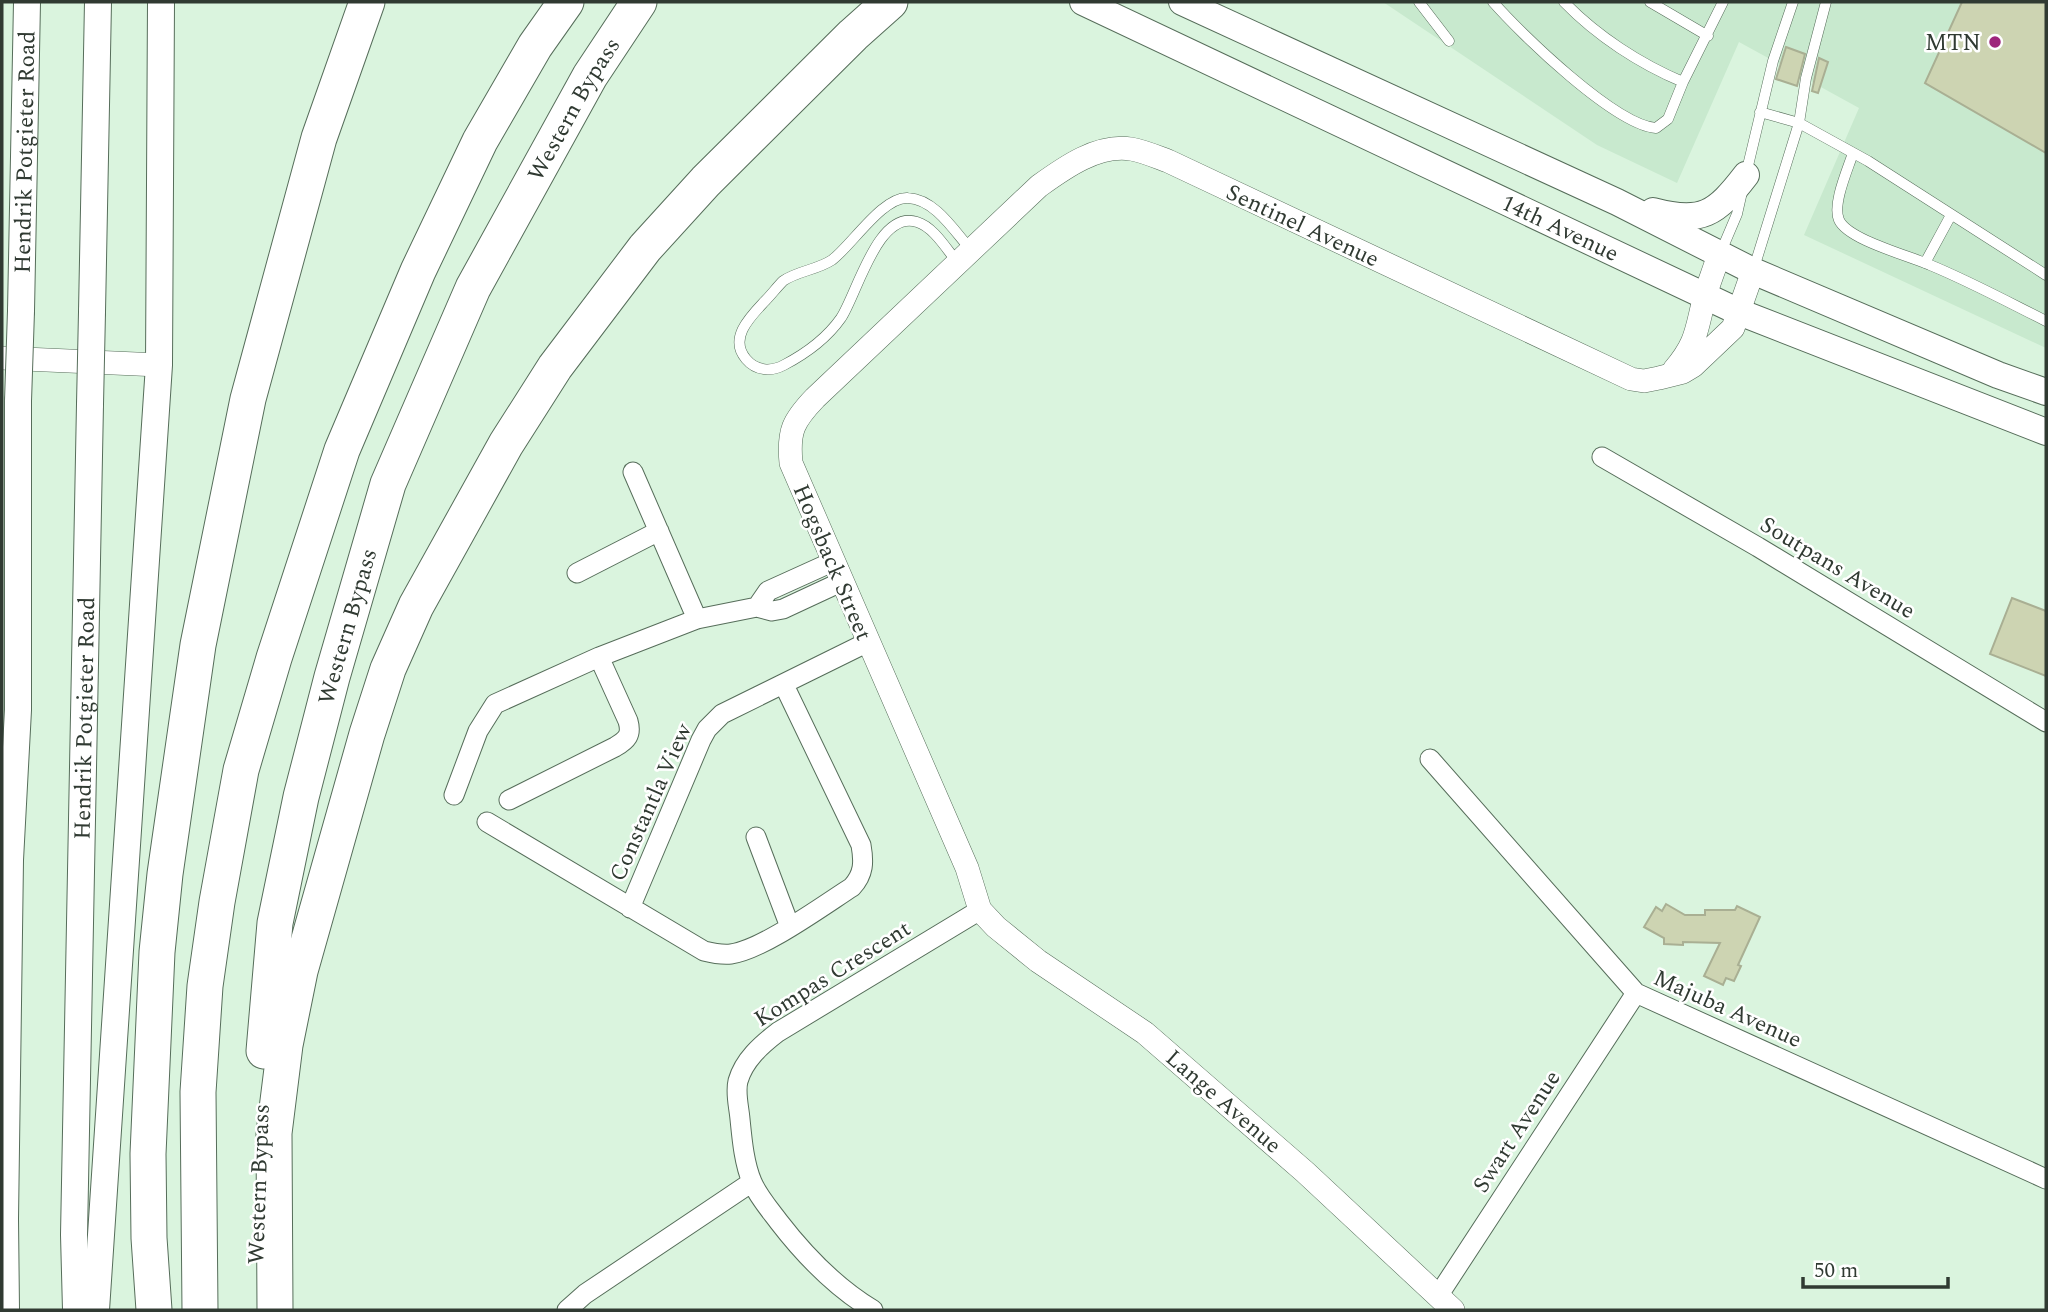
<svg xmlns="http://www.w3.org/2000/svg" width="2048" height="1312" font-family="Spectral,serif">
<rect width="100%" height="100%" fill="#daf4de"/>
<!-- built -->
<path fill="#c8e9ce" d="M1383 2H2046V348L1804 235 1859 108 1739 42 1677 183 1597 145Z"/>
<!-- building -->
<path fill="#cdd4b2" stroke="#a9af93" stroke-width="2" d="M1962 2H2046V153L1925 83Z
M1786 47 1805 54 1797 86 1776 79Z
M1819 58 1828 62 1818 93 1812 91Z
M2012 598 2046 611V676L1990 654Z
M1666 904 1685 915H1705V910H1735L1737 906 1760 917 1738 965 1741 966 1734 981 1726 978 1723 985 1704 976 1720 943 1683 942V945L1664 944V938L1644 927 1656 907 1662 911Z"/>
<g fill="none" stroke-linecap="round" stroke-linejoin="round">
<defs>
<path id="service" d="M1419 2 1449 41
M1493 2C1521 34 1615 125 1656 128L1668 119 1683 82 1723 2
M1564 2C1597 36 1640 64 1683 82
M1650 2 1708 36
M1760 112 1799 123 1868 161 2046 275
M1853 153C1848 169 1832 204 1839 220 1848 240 1910 256 1930 265 1969 281 2008 302 2046 321
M1746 174 1773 61 1793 2
M1720 254 1737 214 1742 192
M958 263C947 250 934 227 917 222 878 209 857 294 841 318 827 338 805 354 784 365 771 372 756 371 746 359 728 338 751 316 765 301 771 295 777 287 783 281 797 271 817 270 832 260 852 245 883 196 908 198 935 199 955 232 971 250
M1925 263 1951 215
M1753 271 1799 123 1806 78 1826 2"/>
<path id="minor" d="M1602 457 1758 547 2046 722
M633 472 697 619
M577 573 659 531
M757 607 768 591 832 562
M1430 759 1636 993 2046 1179
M454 795 478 731 495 704 599 657 697 619 757 607 772 611 783 609 841 582
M509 800 615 747C627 740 632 735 628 721L599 657
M487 822 704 951C712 953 722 955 731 954 762 950 824 905 852 887 864 874 864 862 861 845L784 685
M756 837 790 927
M630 908 701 740 707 729 722 714 868 642
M1438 1296 1636 993
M567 1310 585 1294 752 1182
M873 1310C835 1287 806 1257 779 1222 770 1210 758 1196 752 1182 744 1163 742 1139 740 1119 739 1107 735 1093 738 1081 744 1060 761 1045 778 1032L980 910"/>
<path id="tertiary" d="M2 358 159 365
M1674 370C1698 342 1696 329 1705 296 1709 282 1715 268 1719 254
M1453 1310 1305 1172 1145 1033 1038 961 996 927 980 910 967 868 791 463C788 431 793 421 815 398L1039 186C1064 168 1097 144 1131 149 1143 151 1157 157 1168 161L1631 379 1644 381 1659 378 1683 372 1693 366 1733 328 1753 271"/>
<g id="secondary">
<path id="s1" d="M1083 2 1739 312 2046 432"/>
<path d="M1182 2 1617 202 1753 271 1998 375 2046 392"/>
<path d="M1653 211C1702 224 1716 214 1746 175"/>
<path id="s2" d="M21 311 27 2"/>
<path d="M92 312 98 2"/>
<path d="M6 1310 5 1219 10 860 18 710V401"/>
<path id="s3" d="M76 1310 74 1235 90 404"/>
<path d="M96 1310 159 365 161 2"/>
</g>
<g id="motorway">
<path id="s4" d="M264 1051 275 923 301 797 332 677 388 484 473 288 590 76 639 2"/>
<path d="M154 1310 149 1238 148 1154 157 952 165 874 198 645 248 399 319 138 367 2"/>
<path d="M200 1310 198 1092 205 986 217 902 241 770 274 658 342 450 418 271 480 141 535 46 566 2"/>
<path d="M275 1310 274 1133 285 1045 300 971 367 734 388 669 416 606 506 444 555 367 645 248 706 181 853 35 890 2"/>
</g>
</defs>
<!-- service casing -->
<use href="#service" stroke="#566d5a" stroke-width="11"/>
<!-- minor casing -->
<use href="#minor" stroke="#566d5a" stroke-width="21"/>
<!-- tertiary casing -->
<use href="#tertiary" stroke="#566d5a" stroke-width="24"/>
<!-- secondary casing -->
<use href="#secondary" stroke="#566d5a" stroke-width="28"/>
<!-- motorway casing -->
<use href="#motorway" stroke="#566d5a" stroke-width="37"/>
<!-- service -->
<use href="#service" stroke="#fff" stroke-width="10"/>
<!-- minor -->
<use href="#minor" stroke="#fff" stroke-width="19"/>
<!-- tertiary -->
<use href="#tertiary" stroke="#fff" stroke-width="23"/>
<!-- secondary -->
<use href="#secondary" stroke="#fff" stroke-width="26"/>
<!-- motorway -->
<use href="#motorway" stroke="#fff" stroke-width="35"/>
<defs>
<path id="secondary-bridge" d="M18 401 21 311
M90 404 92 312"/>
</defs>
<!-- secondary-bridge casing -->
<use href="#secondary-bridge" stroke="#566d5a" stroke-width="28" stroke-linecap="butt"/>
<!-- secondary-bridge -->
<use href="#secondary-bridge" stroke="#fff" stroke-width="26"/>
</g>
<!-- markers -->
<circle fill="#9e257c" stroke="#fff" stroke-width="2.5" cx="1995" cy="42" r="7"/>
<g text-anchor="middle" stroke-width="5" stroke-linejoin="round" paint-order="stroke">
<!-- poi labels -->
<g font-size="23" fill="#303a32" stroke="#fff" text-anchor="end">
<text x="1981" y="50">MTN</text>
</g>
<!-- street labels -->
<g font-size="23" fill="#303a32" stroke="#fff">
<text dy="8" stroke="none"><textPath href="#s4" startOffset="1001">Western Bypass</textPath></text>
<text dy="8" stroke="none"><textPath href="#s2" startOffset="159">Hendrik Potgieter Road</textPath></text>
<text transform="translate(1303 225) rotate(25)" y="8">Sentinel Avenue</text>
<text dy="8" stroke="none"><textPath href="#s1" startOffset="528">14th Avenue</textPath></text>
<text transform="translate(833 562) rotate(67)" y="8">Hogsback Street</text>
<text transform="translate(1838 567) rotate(31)" y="8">Soutpans Avenue</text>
<text dy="8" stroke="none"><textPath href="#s4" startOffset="434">Western Bypass</textPath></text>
<text dy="8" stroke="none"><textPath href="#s3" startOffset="592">Hendrik Potgieter Road</textPath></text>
<text transform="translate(650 802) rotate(-66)" y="8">Constantla View</text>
<text transform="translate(832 973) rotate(-32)" y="8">Kompas Crescent</text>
<text transform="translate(1728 1008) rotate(24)" y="8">Majuba Avenue</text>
<text transform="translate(1224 1101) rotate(41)" y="8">Lange Avenue</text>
<text transform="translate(1516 1131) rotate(-57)" y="8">Swart Avenue</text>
<text transform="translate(258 1184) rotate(-88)" y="8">Western Bypass</text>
</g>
</g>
<!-- border -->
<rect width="2048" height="1312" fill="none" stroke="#303a32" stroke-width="7"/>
<!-- scale -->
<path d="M1803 1277v10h145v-10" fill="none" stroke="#303a32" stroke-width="3.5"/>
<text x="1814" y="1277" font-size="21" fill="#303a32" stroke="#ffffff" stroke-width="5" paint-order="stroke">50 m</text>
</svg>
